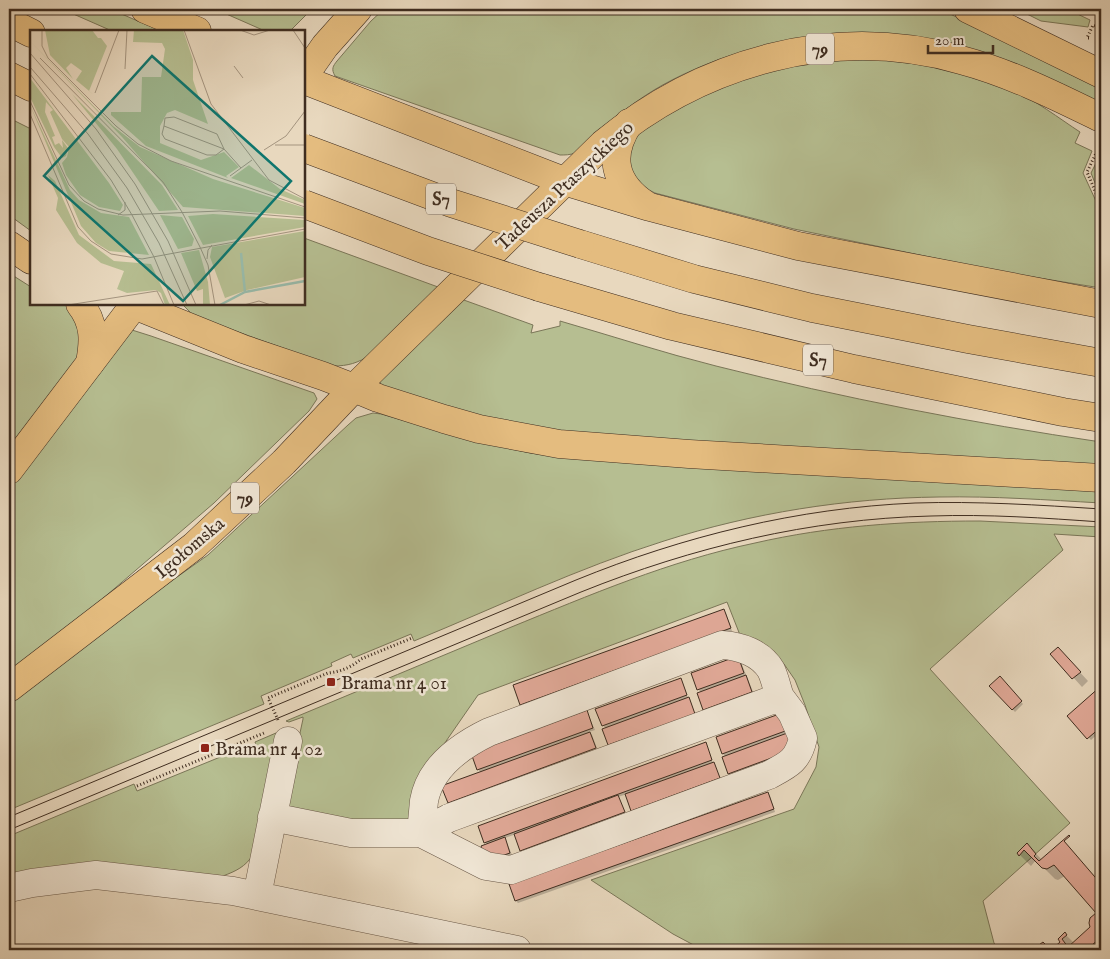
<svg xmlns="http://www.w3.org/2000/svg" width="1110" height="959" font-family="'IM FELL English',serif">
<rect width="100%" height="100%" fill="#e8d8be"/>
<filter id="stains"><feTurbulence type="fractalNoise" baseFrequency=".004" numOctaves="4"/><feColorMatrix values="0 0 0 0 .2 0 0 0 0 .09 0 0 0 0 .02 0 0 0 .5 -.17"/></filter>
<radialGradient id="worn" r=".72"><stop offset=".6" stop-color="#630" stop-opacity="0"/><stop offset="1" stop-color="#630" stop-opacity=".3"/></radialGradient>
<!-- green -->
<path fill="#b6be91" stroke="#7a7658" d="M62 9H110L161 31H112Z
M215 9H312L290 31H265Z
M384 9H940L1101 88V104L860 33C795 36 730 50 672 80 648 92 624 110 603 127 594 135 585 147 575 153 570 155 565 155 560 155L335 76C331 69 333 66 337 61L371 21Z
M1017 9H1067L1090 20 1088 27 1041 21Z
M875 59C923 64 967 71 1012 90 1034 99 1060 119 1080 132L1075 143 1092 151 1083 173 1101 212V288L1002 272 794 229 655 193 645 188 636 181 631 171 629 159 630 148 636 136 654 121 711 90 786 66 833 60Z
M9 118 31 129V231L9 215Z
M1100 155H1101V198L1091 173Z
M304 238 438 287 370 355C358 363 348 366 333 366L199 318 192 314 182 304H304Z
M9 273 31 287V304H64L78 309 81 353 9 447Z
M461 299 533 325 531 333 560 326V321C612 336 664 353 716 366 843 398 972 423 1101 442V465L625 437 550 430 492 419 381 387 380 382 382 377Z
M132 330 151 336 314 393 317 399 309 411 214 503 93 607 9 674V490L61 419Z
M373 413 381 414 477 441 530 453 577 459 1101 491V503C1047 500 993 496 939 497 846 498 752 513 664 541 578 568 497 607 414 641L411 634 353 658 351 654 331 663 332 666 261 696 264 704 9 810V704L115 621 208 555 348 425 356 418Z
M980 521 1101 527V537L1054 534 1063 550 930 669 1070 823 983 901 994 943 999 950H703L673 934 591 880 794 809 816 767 819 747 805 705 795 680 784 664 770 649 740 635 727 602 478 695 415 786 409 821 357 825 283 812 303 719V717L289 722 286 721C360 690 435 659 509 628 590 595 669 561 755 543 829 526 904 521 980 521Z
M276 733 279 739 253 855C245 867 236 871 223 876L9 878V836L134 784 137 791 235 751 237 756 257 748 255 742Z"/>
<!-- shadow -->
<path fill="#0003" d="M723 610 726 613 732 631 524 707 522 704Z
M1052 654 1066 657 1088 681 1082 687Z
M740 660 754 694 707 712 704 709 702 693 698 689Z
M999 678 1023 704 1015 712 991 686Z
M680 679 696 716 612 747 610 745 604 729H606L603 725Z
M1101 687V731L1091 740 1069 716Z
M587 712 595 730 589 732 592 735 598 751 451 804 449 802 481 773 478 769Z
M782 715 798 751 732 775 729 773 726 757 723 754Z
M705 744 721 781 635 812 627 794 618 797 626 815 524 852 516 834 505 838 512 855 490 863 488 845 485 842Z
M768 793 770 796 775 812 518 903 516 901Z
M1027 844 1042 860 1074 853 1101 884V950H1053L1062 943 1060 939 1065 934 1074 943 1092 927 1098 913 1065 876 1058 880 1055 879 1036 860 1031 866 1018 853Z
M1043 943 1050 950H1041L1038 947Z"/>
<!-- building -->
<path fill="#e2aa99" stroke="#3f2d20" d="M724 609 731 628 520 705 513 685Z
M1058 647 1081 672 1072 679 1050 654Z
M738 656 744 673 697 690 691 673Z
M746 675 752 692 703 710 697 693Z
M1000 676 1022 701 1012 710 989 686Z
M681 678 687 695 602 726 595 709Z
M1101 686V727L1087 739 1067 716Z
M689 697 695 714 608 745 602 729Z
M587 710 593 728 477 770 471 753Z
M782 713 788 730 722 754 716 737Z
M590 732 596 748 448 803 441 786Z
M790 732 796 749 728 774 722 757Z
M706 742 712 760 484 843 478 826Z
M714 762 720 778 631 811 625 794Z
M768 792 774 809 515 901 509 884Z
M618 795 625 812 520 851 514 834Z
M1069 835 1070 836 1064 841 1101 884V942L1099 939 1086 950H1051L1060 942 1058 939 1065 932 1067 935 1062 939 1068 947 1090 927 1089 923 1090 918 1096 913 1054 865 1047 869 1042 868 1024 850 1019 856 1017 853 1027 843 1036 854 1034 856 1039 861Z
M505 837 510 853 487 861 481 846Z
M1043 942 1051 950H1047L1043 946 1038 950 1036 947Z"/>
<g fill="none" stroke-linecap="round" stroke-linejoin="round">
<defs>
<path id="minor" d="M272 817 351 833H421L486 866 511 870 769 775C788 765 798 761 803 738L792 713 780 697 449 818 421 833C422 822 423 811 424 801 430 767 460 746 489 732L722 645C740 646 761 653 771 670 775 678 777 689 780 697
M9 888 32 883 96 875 233 891 517 950
M257 896 288 741"/>
<path id="major" d="M968 9 1101 74
M304 76 325 46 358 9
M304 80 564 181
M134 305 243 349 323 376 354 388
M9 470 135 304
M9 688 194 546 284 462 354 388 603 144C703 61 834 24 961 60 1010 73 1056 96 1101 118"/>
<path id="highway" d="M145 9 197 31
M9 22 31 33
M9 76 31 87
M629 123C608 155 613 183 646 205
M564 181 650 207 798 246 1101 304
M580 244 694 279 812 308 968 339 1101 363
M9 245 31 260
M539 287 672 326 854 369 1063 412 1101 418
M80 304C95 323 94 341 90 363
M130 304 134 305
M354 388 378 398 444 419 479 429 559 444 689 454 1101 478"/>
</defs>
<!-- minor casing -->
<use href="#minor" stroke="#695848" stroke-width="29"/>
<!-- major casing -->
<use href="#major" stroke="#3f2d20" stroke-width="29"/>
<!-- highway casing -->
<use href="#highway" stroke="#3f2d20" stroke-width="29"/>
<!-- path -->
<path stroke="#3f2d20" stroke-width="3" stroke-dasharray="1 2.5" stroke-linecap="butt" d="M1089 38H1087L1093 25 1101 28
M1100 145 1087 172 1101 205
M278 720 268 698 328 673C340 672 352 667 361 659L412 638
M137 786 264 733"/>
<!-- minor -->
<use href="#minor" stroke="#f0e6d5" stroke-width="28"/>
<!-- major -->
<use href="#major" stroke="#e4bc7f" stroke-width="28"/>
<!-- highway -->
<use href="#highway" stroke="#e4bc7f" stroke-width="28"/>
<!-- tram -->
<path stroke="#3f2d20" stroke-width="1" d="M9 817 576 580C684 536 798 508 915 503 977 501 1039 505 1101 509
M9 830 581 592C693 547 810 519 931 516 988 514 1044 518 1101 522"/>
<defs>
<path id="highway-bridge" d="M304 148 451 203 580 244
M304 204 428 251 539 287"/>
</defs>
<!-- highway-bridge casing -->
<use href="#highway-bridge" stroke="#3f2d20" stroke-width="29" stroke-linecap="butt"/>
<!-- highway-bridge -->
<use href="#highway-bridge" stroke="#e4bc7f" stroke-width="28"/>
</g>
<!-- markers -->
<g fill="#8f2418" stroke="#f0e6d5" stroke-width="2">
<rect x="326" y="677" width="10" height="10" rx="2.5"/>
<rect x="200" y="743" width="10" height="10" rx="2.5"/>
</g>
<g text-anchor="middle" stroke-width="5" stroke-linejoin="round" paint-order="stroke">
<!-- shield labels -->
<g fill="#f0e6d5" stroke="#746456" stroke-width="1">
<rect x="806" y="33.5" width="28" height="31" rx="4"/>
<rect x="426" y="183.5" width="30" height="31" rx="4"/>
<rect x="803" y="344.5" width="30" height="31" rx="4"/>
<rect x="231" y="482.5" width="28" height="31" rx="4"/>
</g>
<g font-size="18" font-weight="bold" fill="#3f2d20">
<text x="820" y="55">79</text>
<text x="441" y="205">S7</text>
<text x="818" y="366">S7</text>
<text x="245" y="504">79</text>
</g>
<!-- street labels -->
<g font-size="19" fill="#3f2d20" stroke="#f0e6d5">
<text transform="translate(564 185) rotate(-43)" y="7">Tadeusza Ptaszyckiego</text>
<text transform="translate(189 547) rotate(-40)" y="7">Igołomska</text>
</g>
<!-- poi labels -->
<g font-size="19" fill="#3f2d20" stroke="#f0e6d5" text-anchor="start">
<text x="341" y="689">Brama nr 4 01</text>
<text x="215" y="755">Brama nr 4 02</text>
</g>
</g>
<!-- overview -->
<g transform="translate(30 30)">
<rect width="275" height="275" fill="#e8d8be"/>
<path d="M15 0H62L68 8H71L77 16 59 61 64 65 46 50 52 41 41 33 36 38 43 49 20 25ZM104 0H153L163 30V50L178 94 145 80 137 83 130 96V113L171 130 194 122 209 137 196 146 198 148 116 116 64 70 81 85V82H111L112 47H131L135 19 132 13 103 12ZM0 11 83 96 110 117 183 149 275 178V186L153 177 92 107ZM0 48 79 153 93 175 90 181 69 177 50 165 36 145 32 133 37 127 39 117 32 109 20 82 23 80 16 72 15 82 25 106 22 107 25 115 29 113 33 118 32 110 38 118 36 126 32 128 24 117 0 67ZM42 64 132 155 148 180 129 181 87 119ZM0 75 40 160 49 170 71 183 99 187 119 225 79 221 66 213 51 196ZM219 135 250 159 275 170V174L201 148ZM18 145 25 151 49 205 84 231 121 234 140 275H135L131 263 126 260 97 263 87 259 94 241 71 233 47 213 26 180 28 168ZM183 184 275 190V197L173 215 158 186ZM130 185 152 187 164 209 162 216 148 219ZM275 201V247L217 260 195 268 180 227 182 217ZM169 220 178 252 180 275H173V259L167 261 151 223Z" fill="#b6be91"/>
<path fill="none" stroke="#98bbab" stroke-width="2.5" d="M211 223 215 262M190 275 215 262 275 251"/>
<path fill="none" stroke="#a4947f" stroke-width="1" d="M12 0V16L18 28 86 96 108 114 141 131 275 177M154 0 181 74 239 150 275 169M210 0 224 5 240 0M263 0 275 18M0 23 66 99 105 154 138 211 166 275M10 28 133 152 152 182M204 36 213 48M0 37 58 104 97 158 129 213 157 275M95 39 97 0M0 44 81 150 102 185M65 63 89 0M0 71 39 155 54 171 68 179 93 185 190 181 275 188M0 84 48 197 61 211 81 224 112 229 275 199M134 96 132 104 135 109 177 125H186L194 119 134 96 135 88 144 87 187 104 194 119 211 138M245 115H275M234 120 256 106 275 81M200 146 222 130M152 182 170 217M88 185 95 180V172M102 185 124 227M170 217 178 235 185 275M124 227 144 275M177 229 178 220 182 215M38 275 127 261 134 275M214 275 229 271 241 275"/>
<path fill="#0f766e" fill-opacity="0.15" stroke="#0f766e" stroke-width="2.5" d="M122 26 261 151 153 271 14 146Z"/>
<rect width="275" height="275" fill="none" stroke="#3f2d20" stroke-width="2.5"/>
</g>
<!-- margin -->
<rect width="1110" height="959" fill="none" stroke="#e8d8be" stroke-width="30"/>
<rect x="10" y="10" width="1090" height="939" fill="none" stroke="#3f2d20" stroke-width="2.5"/>
<rect x="15" y="15" width="1080" height="929" fill="none" stroke="#3f2d20"/>
<!-- scale -->
<path d="M928 45v8h65v-8" fill="none" stroke="#3f2d20" stroke-width="2.5"/>
<text x="935" y="45" font-size="15" fill="#3f2d20" stroke="#f0e6d5" stroke-width="4" paint-order="stroke">20 m</text>
<rect width="100%" height="100%" filter="url(#stains)"/>
<rect width="100%" height="100%" fill="url(#worn)"/>
</svg>
